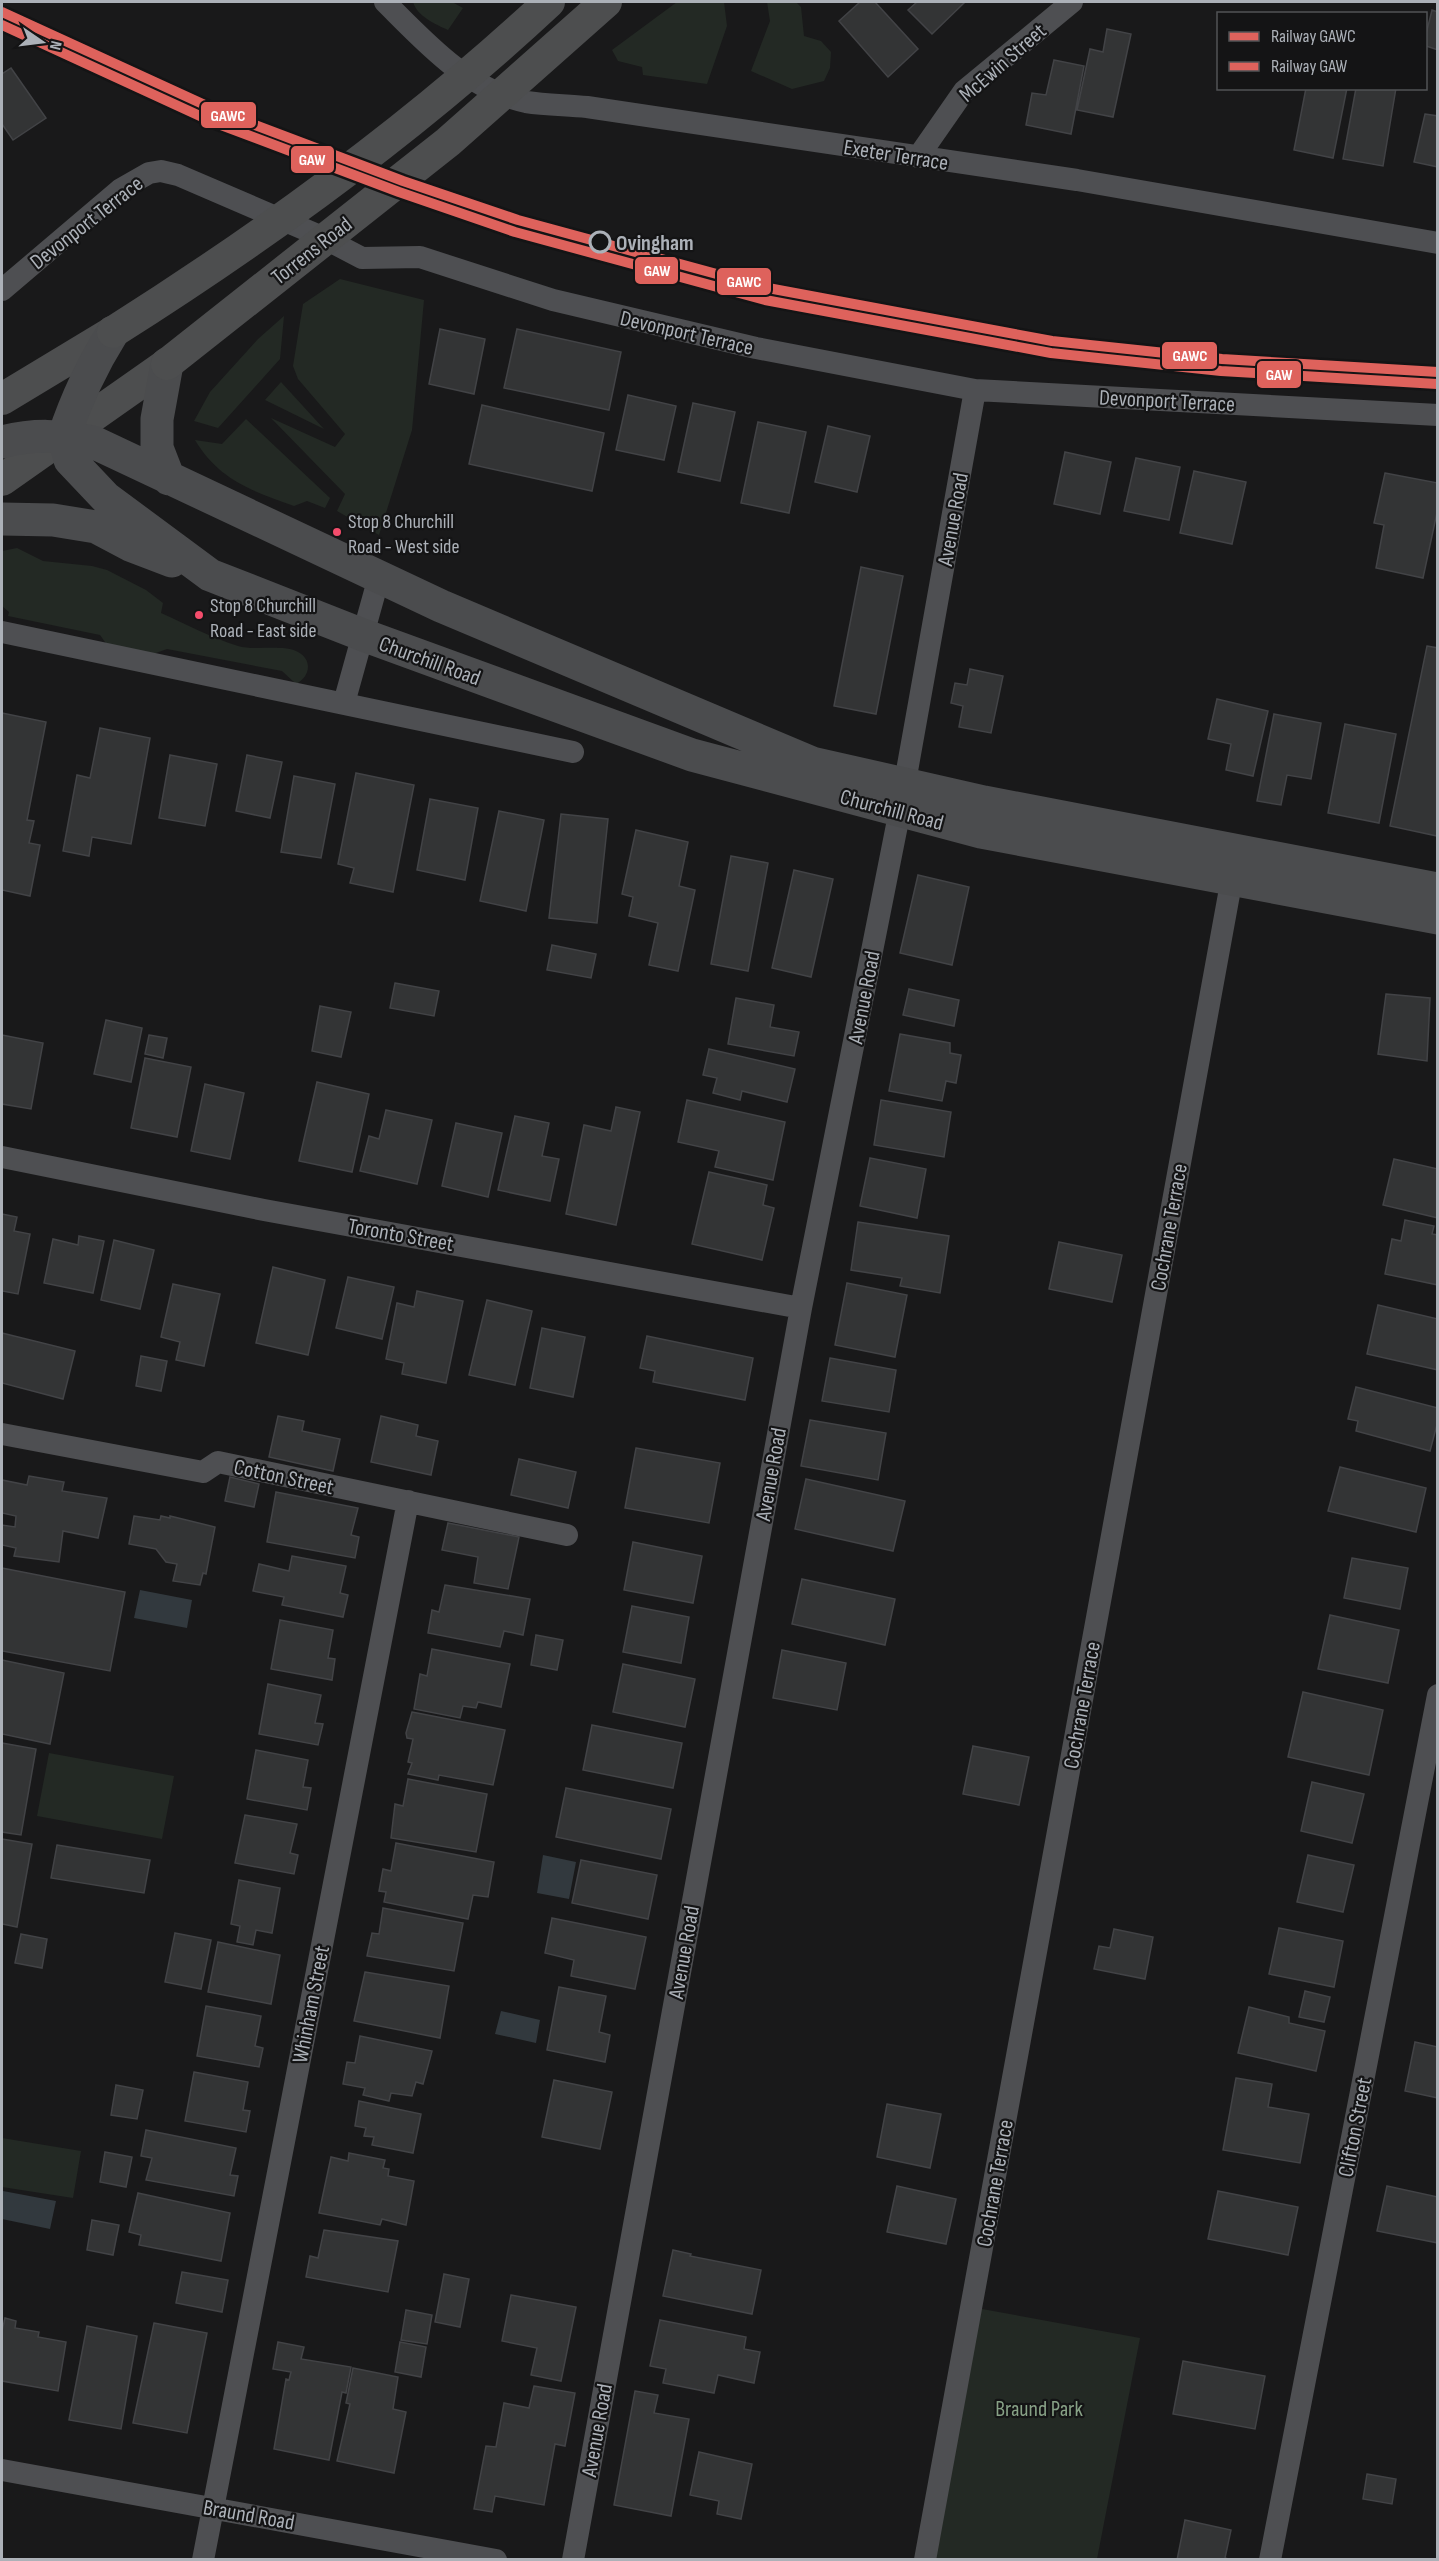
<svg xmlns="http://www.w3.org/2000/svg" width="1439" height="2561" font-family="'Sofia Sans Condensed',sans-serif">
<rect width="100%" height="100%" fill="#19191a"/>
<!-- green -->
<path fill="#232924" d="M413 2H452L463 8 448 30C435 24 417 16 413 2Z
M677 2H724L727 26 707 84 643 75 642 67 618 61 612 50Z
M767 2H796L801 7 804 36 821 41 831 52 830 68 824 81 792 89 751 71 770 21Z
M340 279 424 300 412 430 379 535 337 511 345 494 271 418 335 447 345 434 298 379 293 366 303 304Z
M284 316 280 359 218 428 194 421 210 392 258 339Z
M281 382 324 429 265 400Z
M246 419 330 498 325 508 307 501 294 506C252 491 219 480 195 440L222 444Z
M17 548 43 561 92 566 107 570 146 590 163 603 161 613C186 624 212 638 238 646 254 651 284 644 298 652 313 660 310 677 296 684L282 671 167 649 142 658 110 649 100 635 8 616 9 612 2 606V551Z
M49 1753 174 1776 162 1839 37 1816Z
M2 2138 81 2151 73 2198 2 2187Z
M971 2307 1140 2338 1097 2559 925 2560Z"/>
<!-- water -->
<path fill="#32393e" d="M140 1590 192 1600 187 1628 134 1618Z
M543 1855 576 1862 569 1899 537 1893Z
M501 2011 540 2020 536 2043 495 2034Z
M3 2191 56 2201 50 2229 2 2219Z"/>
<!-- building -->
<path fill="#333435" stroke="#424346" stroke-width="1.5" d="M860 2H875L918 49 888 77 839 21Z
M917 2H965L932 34 908 10Z
M1432 10 1438 12V50L1426 46V34Z
M1107 29 1131 34 1113 117 1077 110 1090 49 1103 52Z
M1054 60 1084 66 1071 134 1026 125 1032 93 1046 95Z
M11 68 46 118 13 140 2 124V74Z
M1306 88H1347L1333 158 1294 150Z
M1356 88H1396L1383 166 1343 159Z
M1425 114 1438 116V167L1414 162Z
M440 329 485 339 474 394 429 384Z
M517 329 621 352 609 410 504 388Z
M628 395 676 406 664 460 616 450Z
M693 403 735 412 720 481 678 472Z
M482 405 604 433 592 491 469 464Z
M758 422 806 432 789 513 741 503Z
M828 426 870 436 857 492 815 482Z
M1065 452 1111 462 1100 514 1054 504Z
M1136 458 1180 467 1169 520 1124 511Z
M1194 471 1246 482 1232 544 1180 533Z
M1385 473 1438 483V508L1423 578 1376 568 1384 525 1374 523Z
M861 567 903 576 876 714 834 706Z
M1427 646 1438 648 1437 836 1390 826Z
M970 669 1003 676 991 733 959 727 963 706 951 703 955 683 967 685Z
M1217 699 1268 711 1253 776 1226 770 1231 744 1208 739Z
M2 713 46 722 27 820 34 821 29 843 40 845 30 896 2 890Z
M1274 714 1321 723 1311 779 1287 775 1281 805 1257 801Z
M1345 724 1396 734 1379 823 1328 813Z
M100 728 150 738 131 844 92 837 89 856 63 851 77 775 90 778Z
M170 755 217 764 205 826 159 818Z
M247 755 282 762 270 818 236 811Z
M356 773 414 785 393 892 350 883 354 868 338 864Z
M294 776 335 784 321 858 281 852Z
M430 799 478 808 465 880 417 870Z
M499 811 544 820 526 911 480 901Z
M561 814 608 819 597 923 549 918Z
M636 830 688 842 679 886 695 890 678 971 649 965 658 923 629 916 633 897 622 894Z
M731 856 768 863 748 971 711 964Z
M794 870 833 879 811 977 772 968Z
M918 875 969 887 952 965 900 953Z
M552 945 596 954 591 978 547 970Z
M395 983 439 991 434 1016 390 1008Z
M909 989 959 1000 954 1026 903 1015Z
M1386 994 1430 998 1427 1061 1378 1054Z
M736 998 774 1005 770 1027 799 1032 794 1056 728 1044Z
M320 1006 351 1012 341 1057 312 1051Z
M106 1020 142 1028 131 1082 94 1074Z
M900 1034 950 1043V1053L961 1055 956 1083 946 1081 942 1101 889 1091Z
M2 1035 43 1043 31 1109 2 1104Z
M149 1035 167 1038 163 1058 145 1054Z
M709 1049 795 1069 787 1102 742 1091 740 1100 713 1093 717 1078 703 1075Z
M145 1058 191 1067 177 1137 131 1128Z
M317 1082 369 1094 352 1172 299 1161Z
M205 1084 244 1093 230 1159 191 1151Z
M687 1100 785 1122 773 1180 715 1167 719 1151 678 1142Z
M881 1100 951 1112 944 1157 874 1145Z
M616 1107 640 1112 616 1225 566 1214 584 1125 611 1131Z
M386 1110 432 1120 417 1184 360 1171 369 1136 379 1139Z
M515 1116 549 1123 542 1156 559 1159 550 1201 498 1190Z
M456 1123 502 1133 488 1197 442 1186Z
M870 1158 926 1169 917 1218 860 1206Z
M1394 1159 1438 1169V1218L1383 1205Z
M709 1172 767 1185 763 1205 774 1208 762 1260 692 1244Z
M2 1214 17 1217 14 1231 30 1234 18 1294 2 1291Z
M1405 1220 1434 1226 1432 1234 1438 1235V1285L1385 1274 1392 1239 1401 1241Z
M858 1222 949 1236 940 1293 900 1286 902 1278 851 1270Z
M79 1236 104 1241 93 1293 44 1283 53 1239 78 1245Z
M114 1240 154 1250 140 1309 101 1300Z
M1059 1242 1122 1255 1112 1302 1049 1289Z
M273 1267 325 1280 308 1355 256 1343Z
M348 1277 394 1287 382 1339 336 1328Z
M847 1283 907 1295 895 1357 835 1345Z
M173 1284 220 1294 204 1366 176 1360 180 1342 161 1337Z
M417 1291 463 1301 446 1383 402 1374 404 1363 386 1359 397 1303 414 1307Z
M487 1300 532 1311 515 1385 469 1375Z
M1378 1305 1438 1319V1370L1367 1354Z
M542 1328 585 1337 573 1397 530 1388Z
M2 1333 75 1351 63 1399 2 1383Z
M647 1336 753 1358 745 1400 653 1382 655 1371 640 1368Z
M141 1356 167 1361 161 1391 136 1386Z
M830 1358 896 1370 889 1412 822 1401Z
M1356 1387 1438 1408V1421L1430 1451 1356 1431 1358 1421 1348 1419Z
M278 1416 304 1421 302 1431 340 1439 333 1471 269 1457Z
M381 1416 418 1425 416 1436 438 1441 431 1475 371 1462Z
M810 1420 886 1433 878 1480 801 1466Z
M636 1448 720 1463 709 1523 625 1508Z
M519 1459 576 1472 568 1508 511 1495Z
M1340 1467 1426 1488 1416 1532 1328 1511Z
M29 1476 64 1482 62 1491 107 1498 98 1538 63 1531 59 1562 14 1556 16 1548 2 1545V1525L15 1527 16 1516 2 1513V1480L27 1485Z
M230 1477 259 1484 254 1507 225 1501Z
M806 1479 905 1501 893 1551 795 1529Z
M276 1492 358 1508 351 1535 359 1537 355 1558 267 1542Z
M134 1516 160 1520 161 1516 170 1518V1516L215 1527 206 1574 203 1573 200 1585 173 1581 177 1564 166 1562 156 1549 129 1544Z
M448 1523 519 1537 508 1589 474 1583 478 1557 442 1550Z
M633 1542 702 1556 693 1603 624 1590Z
M292 1556 346 1566 340 1593 348 1595 343 1617 282 1605 284 1597 253 1591 259 1564 289 1571Z
M1352 1558 1408 1568 1400 1609 1344 1598Z
M2 1568 125 1592 110 1671 2 1651Z
M802 1579 895 1599 885 1645 792 1624Z
M445 1585 530 1599 523 1635 504 1631 500 1647 428 1633 432 1610 439 1612Z
M632 1606 689 1617 681 1663 623 1652Z
M1330 1615 1399 1630 1388 1683 1318 1669Z
M280 1620 333 1630 328 1658 335 1659 332 1680 271 1669Z
M536 1635 563 1640 557 1670 531 1665Z
M432 1649 510 1664 501 1707 478 1702 476 1708 463 1706 460 1718 414 1709 420 1674 427 1676Z
M782 1650 846 1663 837 1710 773 1698Z
M2 1660 64 1673 50 1744 2 1734Z
M623 1664 695 1679 685 1727 613 1712Z
M268 1684 321 1695 315 1723 323 1724 318 1745 259 1734Z
M1303 1692 1383 1710 1369 1775 1288 1757Z
M412 1712 505 1730 493 1785 439 1775 438 1780 408 1774 412 1763 408 1762 413 1739 407 1738 406 1733Z
M592 1725 682 1743 673 1788 583 1770Z
M2 1743 36 1749 21 1835 2 1832Z
M973 1746 1029 1757 1019 1805 963 1794Z
M256 1750 308 1760 303 1787 311 1788 307 1810 247 1799Z
M408 1779 487 1794 476 1852 391 1838 395 1804 403 1806Z
M1312 1782 1364 1794 1352 1843 1301 1831Z
M566 1788 671 1809 661 1859 556 1837Z
M245 1815 297 1824 290 1853 298 1855 294 1874 235 1863Z
M2 1839 32 1844 17 1927 2 1924Z
M396 1843 494 1862 488 1897 473 1895 468 1919 384 1902 386 1892 379 1891 383 1869 391 1871Z
M57 1845 150 1860 144 1893 51 1878Z
M1308 1855 1354 1865 1343 1912 1297 1902Z
M581 1860 657 1875 648 1919 572 1903Z
M239 1880 280 1888 272 1933 256 1930 253 1945 237 1942 240 1926 231 1924Z
M383 1908 463 1923 454 1971 367 1956 372 1933 379 1934Z
M552 1918 646 1937 635 1989 571 1976 574 1960 545 1953Z
M1279 1928 1343 1941 1334 1987 1269 1974Z
M1114 1929 1153 1937 1145 1979 1094 1969 1099 1946 1110 1948Z
M175 1933 211 1940 201 1989 165 1982Z
M21 1934 47 1939 42 1968 15 1963Z
M218 1942 280 1955 271 2004 208 1992Z
M365 1972 449 1986 440 2038 354 2021Z
M559 1987 606 1996 599 2032 610 2035 605 2062 547 2050Z
M1305 1991 1330 1997 1324 2022 1299 2017Z
M206 2006 261 2016 255 2046 263 2048 259 2067 197 2056Z
M1249 2007 1289 2017V2023L1325 2031 1316 2071 1238 2053Z
M360 2036 432 2051 423 2084 416 2082 412 2096 391 2093 389 2101 363 2095 365 2088 343 2084 347 2062 355 2063Z
M1415 2042 1438 2047V2098L1405 2091Z
M194 2072 248 2082 243 2110 250 2111 246 2132 185 2121Z
M1236 2078 1272 2084 1268 2107 1309 2114 1300 2163 1223 2150Z
M554 2080 612 2092 600 2149 542 2137Z
M116 2085 143 2090 137 2119 111 2115Z
M359 2101 421 2114 413 2153 372 2145 374 2137 364 2136 366 2128 355 2126Z
M887 2104 941 2114 930 2168 877 2157Z
M146 2130 236 2148 230 2175 238 2176 234 2196 146 2180 152 2158 141 2156Z
M105 2152 132 2157 126 2187 100 2182Z
M349 2153 385 2160 383 2168 389 2169 388 2176 414 2181 406 2225 382 2219 380 2225 319 2213 331 2157 348 2161Z
M897 2186 956 2199 946 2244 887 2232Z
M1387 2186 1438 2197V2243L1377 2231Z
M1218 2191 1298 2207 1288 2255 1208 2239Z
M138 2193 230 2213 221 2261 139 2245 141 2235 129 2232Z
M92 2220 119 2225 113 2255 87 2250Z
M324 2230 398 2241 388 2292 306 2277 310 2256 318 2258Z
M673 2250 691 2254 690 2256 761 2270 752 2314 663 2296Z
M182 2272 228 2280 222 2312 176 2303Z
M444 2274 469 2279 460 2327 435 2322Z
M511 2295 576 2307 561 2381 531 2375 537 2348 502 2341Z
M406 2310 432 2315 427 2344 401 2340Z
M5 2318 16 2321 15 2328 39 2332 38 2337 66 2342 58 2391 2 2381V2331Z
M660 2320 746 2337 744 2349 760 2352 754 2383 718 2375 714 2393 663 2383 666 2369 650 2366Z
M154 2323 207 2333 187 2433 133 2423Z
M87 2326 137 2336 121 2429 69 2420Z
M278 2342 304 2347 301 2359 351 2367 346 2393 342 2392 329 2460 274 2449 286 2379 289 2380 291 2372 273 2369Z
M400 2342 426 2347 421 2377 395 2372Z
M1183 2361 1265 2376 1255 2429 1173 2414Z
M353 2368 398 2377 393 2409 406 2412 394 2473 337 2461 350 2404 346 2403Z
M534 2386 575 2393 565 2446 555 2444 544 2505 495 2496 492 2512 474 2509 486 2446 496 2447 504 2403 529 2408Z
M635 2391 658 2395 654 2413 689 2419 671 2516 614 2505Z
M699 2452 752 2464 741 2519 717 2514 719 2501 690 2495Z
M1367 2474 1396 2479 1392 2504 1363 2499Z
M1185 2520 1231 2530 1225 2558 1232 2560H1177Z"/>
<g fill="none" stroke-linecap="round" stroke-linejoin="round">
<!-- street -->
<path stroke="#4e4f52" stroke-width="22" d="M385 2C425 42 468 90 526 102 546 105 567 105 587 107L1077 180 1438 243
M918 157 964 91 1072 2
M2 290 121 189 149 173 161 171 178 175 320 236 362 258 420 257 553 300 756 348 975 390 1438 415
M2 632 573 752
M344 703 379 577
M2 1157 264 1210 801 1308
M2 1434 203 1472 218 1462 567 1535
M2 2470 496 2560
M203 2560 408 1501
M573 2560 801 1308 900 810 975 390
M925 2560 1234 867
M1270 2560 1438 1695"/>
<!-- secondary -->
<path stroke="#4d4e4f" stroke-width="32" d="M2 399 113 332
M2 480 167 364"/>
<!-- primary -->
<path stroke="#4b4c4e" stroke-width="33" d="M167 364 157 419V448L169 479
M64 436 70 460 106 498 210 575 363 635 692 755 981 832 1438 918
M64 436C77 397 91 367 113 332
M2 442C33 434 61 435 93 442L441 606 812 763 984 802 1438 889
M2 519 53 520 96 527 130 545 172 561"/>
<!-- secondary-bridge -->
<path stroke="#4d4e4f" stroke-width="32" d="M113 332C268 234 415 127 549 2
M167 364 448 142 606 2"/>
<defs>
<path id="rail-1" d="M2 12 218 111 403 181 518 220 768 288 1052 341 1222 359 1438 372"/>
<path id="rail-2" d="M2 25 213 122 399 192 515 232 765 300 1051 353 1221 371 1437 384"/>
</defs>
<!-- rail-1 casing -->
<use href="#rail-1" stroke="#141415" stroke-width="15"/>
<!-- rail-2 casing -->
<use href="#rail-2" stroke="#141415" stroke-width="15"/>
<!-- rail-1 -->
<use href="#rail-1" stroke="#de625c" stroke-width="10"/>
<!-- rail-2 -->
<use href="#rail-2" stroke="#de625c" stroke-width="10"/>
</g>
<!-- markers -->
<circle fill="#141415" stroke="#acb1b8" stroke-width="3" cx="600" cy="242" r="10"/>
<g fill="#f44d6c" stroke="#141415" stroke-width="2">
<circle cx="337" cy="532" r="5"/>
<circle cx="199" cy="615" r="5"/>
</g>
<g text-anchor="middle" stroke-width="4.5" stroke-linejoin="round" paint-order="stroke">
<!-- bus labels -->
<g font-size="20" fill="#acb1b8" stroke="#141415" text-anchor="start">
<text x="348" y="528">Stop 8 Churchill<tspan x="348" dy="25">Road - West side</tspan></text>
<text x="210" y="612">Stop 8 Churchill<tspan x="210" dy="25">Road - East side</tspan></text>
</g>
<!-- street labels -->
<g font-size="22" fill="#acb1b8" stroke="#141415">
<text transform="translate(1002 62) rotate(-41)" y="8">McEwin Street</text>
<text transform="translate(896 154) rotate(9)" y="8">Exeter Terrace</text>
<text transform="translate(86 222) rotate(-38)" y="8">Devonport Terrace</text>
<text transform="translate(311 250) rotate(-38)" y="8">Torrens Road</text>
<text transform="translate(687 332) rotate(13)" y="8">Devonport Terrace</text>
<text transform="translate(1167 400) rotate(3)" y="8">Devonport Terrace</text>
<text transform="translate(952 519) rotate(-80)" y="8">Avenue Road</text>
<text transform="translate(430 660) rotate(20)" y="8">Churchill Road</text>
<text transform="translate(892 809) rotate(15)" y="8">Churchill Road</text>
<text transform="translate(863 997) rotate(-79)" y="8">Avenue Road</text>
<text transform="translate(1168 1227) rotate(-80)" y="8">Cochrane Terrace</text>
<text transform="translate(401 1234) rotate(10)" y="8">Toronto Street</text>
<text transform="translate(770 1474) rotate(-80)" y="8">Avenue Road</text>
<text transform="translate(284 1476) rotate(12)" y="8">Cotton Street</text>
<text transform="translate(1081 1705) rotate(-80)" y="8">Cochrane Terrace</text>
<text transform="translate(683 1952) rotate(-80)" y="8">Avenue Road</text>
<text transform="translate(310 2004) rotate(-79)" y="8">Whinham Street</text>
<text transform="translate(1354 2127) rotate(-79)" y="8">Clifton Street</text>
<text transform="translate(994 2183) rotate(-80)" y="8">Cochrane Terrace</text>
<text transform="translate(596 2430) rotate(-80)" y="8">Avenue Road</text>
<text transform="translate(249 2514) rotate(10)" y="8">Braund Road</text>
</g>
<!-- stop labels -->
<g font-size="22" font-weight="bold" fill="#acb1b8" stroke="#141415" text-anchor="start">
<text x="616" y="250">Ovingham</text>
</g>
<!-- park labels -->
<g font-size="22" fill="#87a186" stroke="#141415">
<text x="1039" y="2416">Braund Park</text>
</g>
</g>
<g stroke="#141415" stroke-width="2">
<rect x="200" y="101" width="57" height="28" rx="6" fill="#de625c"/>
<rect x="290" y="145" width="45" height="29" rx="6" fill="#de625c"/>
<rect x="634" y="256" width="45" height="29" rx="6" fill="#de625c"/>
<rect x="716" y="267" width="56" height="29" rx="6" fill="#de625c"/>
<rect x="1161" y="341" width="57" height="29" rx="6" fill="#de625c"/>
<rect x="1256" y="360" width="46" height="29" rx="6" fill="#de625c"/>
</g>
<g font-size="16" text-anchor="middle" font-weight="bold" fill="#fff">
<text x="228" y="121">GAWC</text>
<text x="312" y="165">GAW</text>
<text x="657" y="276">GAW</text>
<text x="744" y="287">GAWC</text>
<text x="1190" y="361">GAWC</text>
<text x="1279" y="380">GAW</text>
</g>
<!-- border -->
<rect width="1439" height="2561" fill="none" stroke="#acb1b8" stroke-width="6"/>
<!-- legend -->
<rect x="1217" y="12" width="210" height="78" fill="#141415" stroke="#515356" stroke-width="1.5"/>
<rect x="1229" y="32" width="30" height="9" fill="#de625c" stroke="#515356" stroke-width="1.5"/>
<text x="1271" y="42" font-size="18" fill="#acb1b8">Railway GAWC</text>
<rect x="1229" y="62" width="30" height="9" fill="#de625c" stroke="#515356" stroke-width="1.5"/>
<text x="1271" y="72" font-size="18" fill="#acb1b8">Railway GAW</text>
<!-- north arrow -->
<g transform="translate(42 42) rotate(104)" stroke="#141415" stroke-width="4.5" paint-order="stroke">
<path d="M0-4.5L10 22L0 15L-10 22Z" fill="#acb1b8"/>
<text y="-9" font-size="16" font-weight="bold" text-anchor="middle" fill="#acb1b8">N</text>
</g>
</svg>
